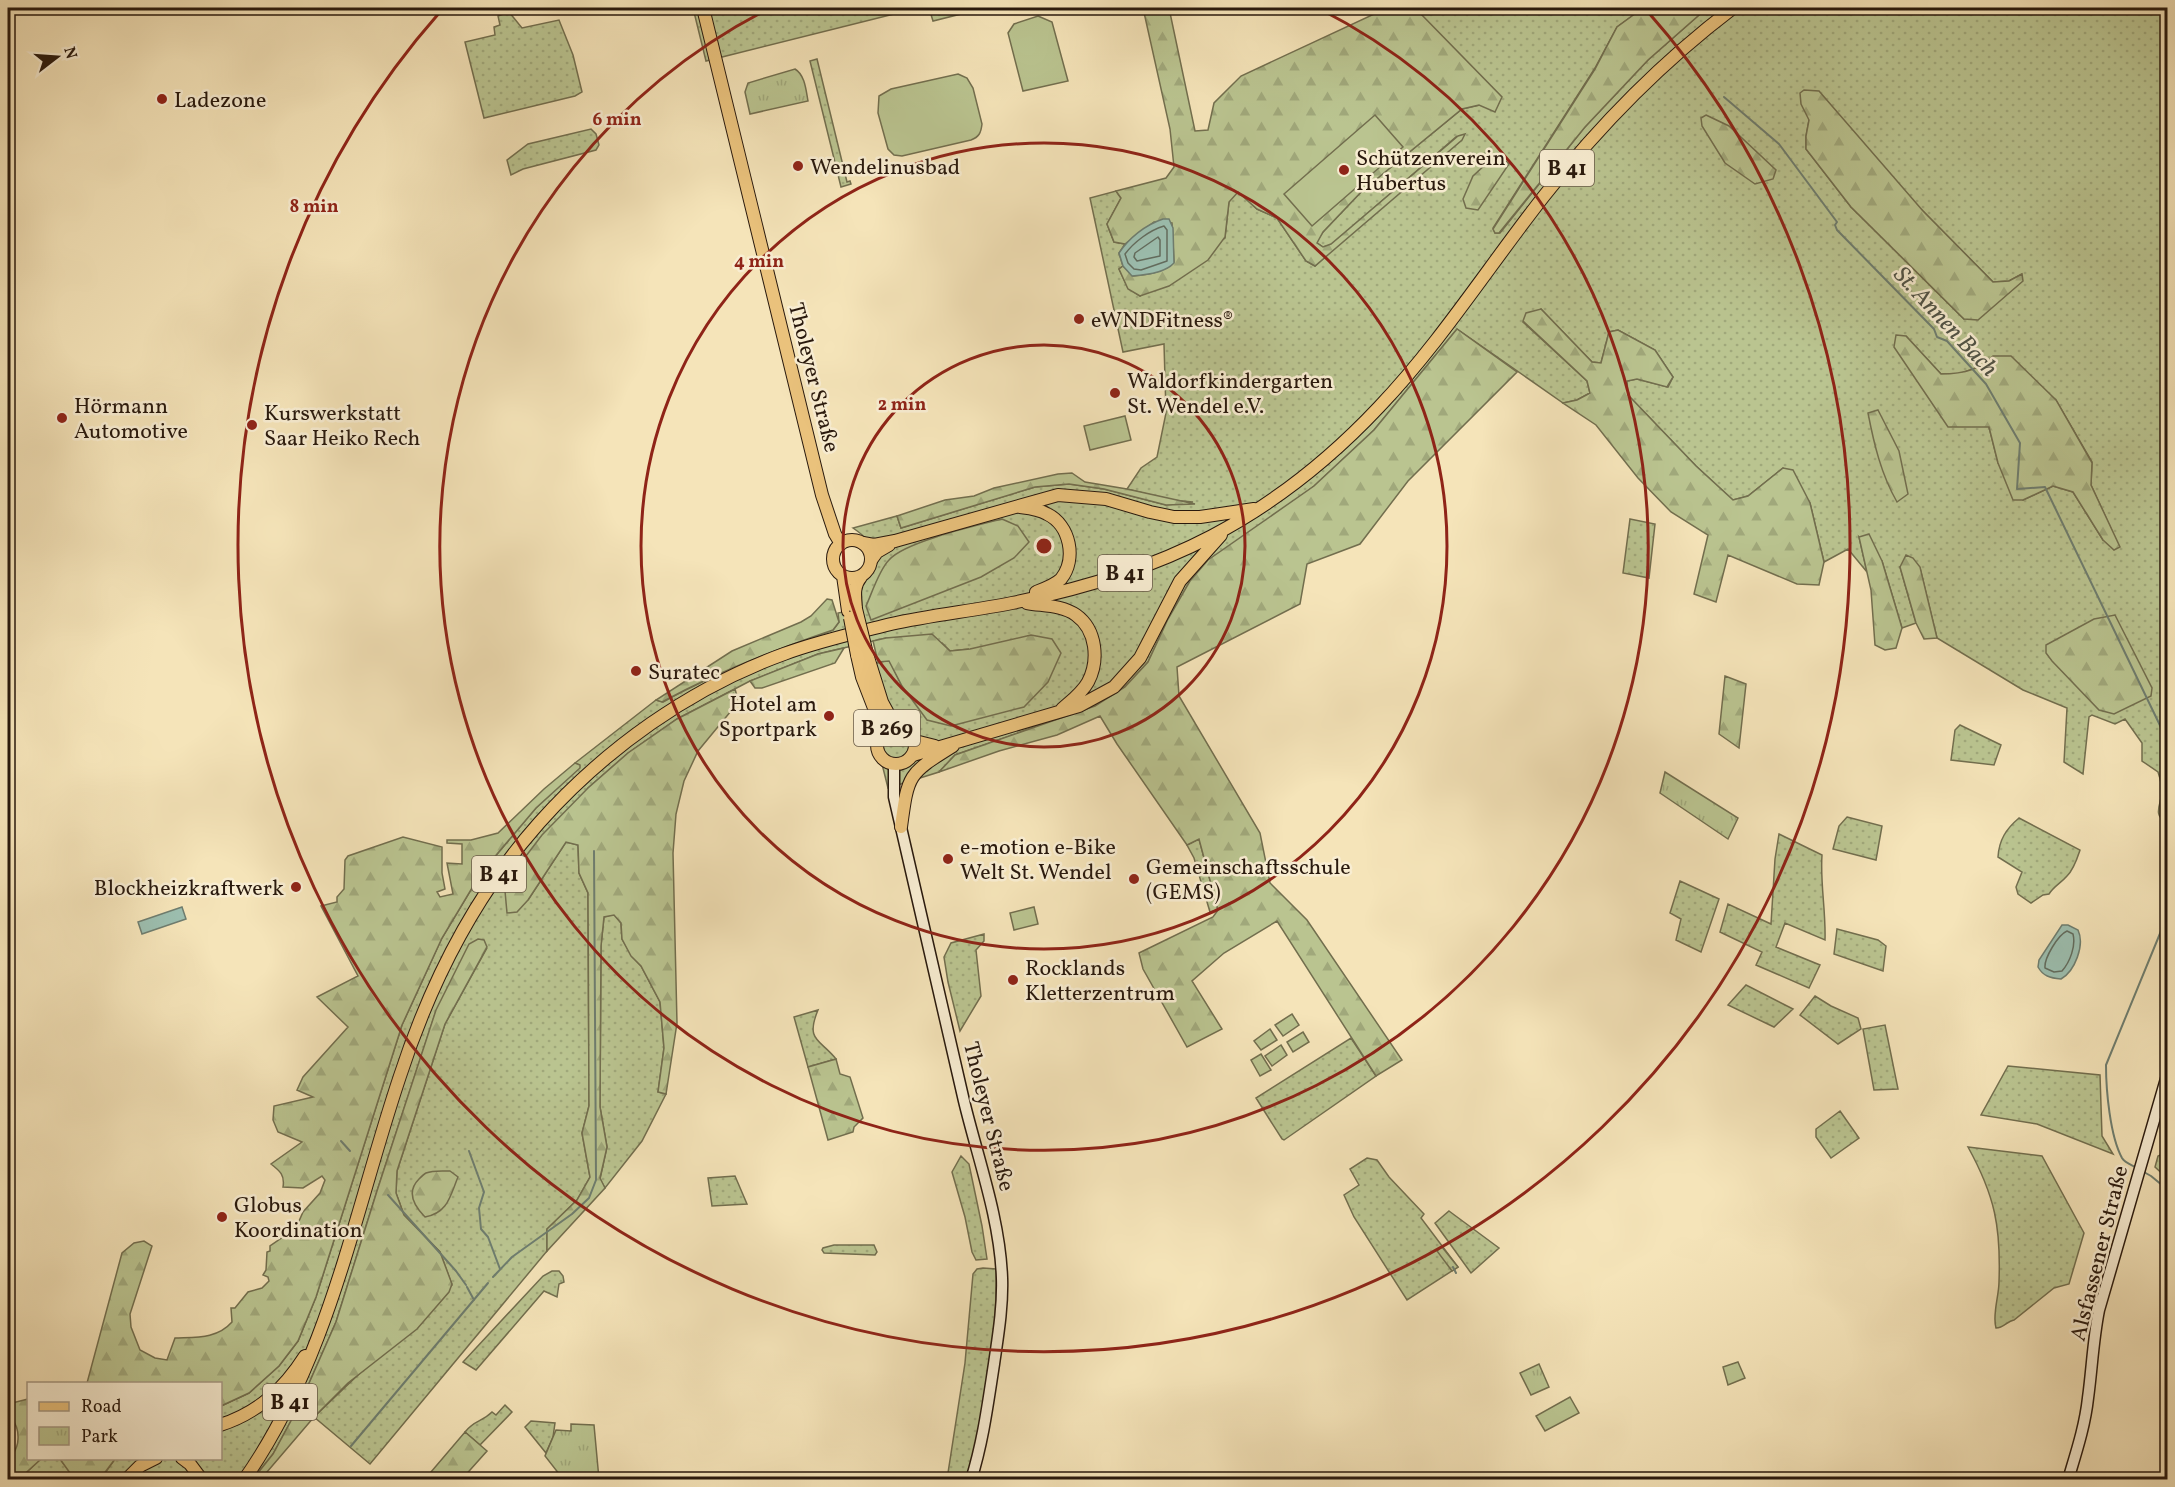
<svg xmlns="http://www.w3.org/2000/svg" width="2175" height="1487" font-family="Vollkorn,serif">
<defs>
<pattern id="grass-dots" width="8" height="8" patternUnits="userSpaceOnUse" patternTransform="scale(1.5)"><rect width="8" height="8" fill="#bac490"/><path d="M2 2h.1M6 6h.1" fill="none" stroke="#a0a87b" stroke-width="1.8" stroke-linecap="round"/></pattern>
<pattern id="forest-firs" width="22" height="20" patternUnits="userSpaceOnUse" patternTransform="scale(1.5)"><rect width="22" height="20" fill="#bac490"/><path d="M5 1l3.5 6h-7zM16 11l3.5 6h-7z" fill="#a0a87b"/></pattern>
<pattern id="wetland-marsh" width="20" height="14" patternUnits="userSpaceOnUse" patternTransform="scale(1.5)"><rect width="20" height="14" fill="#bac490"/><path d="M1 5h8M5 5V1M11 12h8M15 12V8" fill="none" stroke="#a0a87b"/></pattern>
<pattern id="park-tufts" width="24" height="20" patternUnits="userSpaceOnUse" patternTransform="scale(1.5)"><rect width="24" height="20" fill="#bac490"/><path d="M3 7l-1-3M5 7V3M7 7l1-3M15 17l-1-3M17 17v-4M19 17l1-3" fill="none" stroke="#a0a87b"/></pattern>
</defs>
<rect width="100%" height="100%" fill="#f5e4b9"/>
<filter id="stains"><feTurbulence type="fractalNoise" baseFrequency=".00333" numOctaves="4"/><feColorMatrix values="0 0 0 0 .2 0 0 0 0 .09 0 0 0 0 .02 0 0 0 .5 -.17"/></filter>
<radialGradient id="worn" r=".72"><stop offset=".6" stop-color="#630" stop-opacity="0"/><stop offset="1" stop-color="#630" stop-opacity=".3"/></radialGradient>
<!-- grass -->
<path fill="url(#grass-dots)" stroke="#726e4e" stroke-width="1.5" fill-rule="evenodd" d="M693 8H918L706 61Z
M929 8H985L933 21Z
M1446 8H1643L1617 27 1595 68 1493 228 1495 233H1500L1584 128 1648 60 1707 8H2167V823C2152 815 2161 805 2162 792 2162 785 2160 778 2158 772L2142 761V743L2125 719 2115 724 2092 715 2089 717 2083 774 2064 762 2067 708 2023 690 1937 638 1920 568 1900 567 1916 623 1902 628 1882 561 1859 537 1867 572 1848 549 1824 562 1810 503 1783 468 1748 496 1733 500 1696 466 1628 395 1626 381 1637 379 1668 387 1673 377 1655 350 1618 330 1609 332 1601 363 1592 362 1541 309 1523 322 1587 381 1590 393 1577 400 1563 403 1457 329 1374 430 1314 486 1190 581 1168 619 1148 662 1125 687 1095 706 955 755 939 772 888 788 858 668 889 660 902 686 969 649 950 651 942 643 886 638 818 654 750 681 677 719 628 753 588 788 528 900 566 842 578 845 579 873 588 893 589 1106 582 1133 590 1177 577 1200 547 1229V1251L370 1464 314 1417 452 1285 440 1252 404 1215 396 1193 397 1171 445 1024 487 948 436 1011 377 1191 336 1322 299 1406 273 1454 253 1479 100 1480 115 1459 220 1458 221 1406 249 1393 279 1366 298 1341 316 1297 402 1025 442 938 481 873 536 808 579 768V765L575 763 656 700 663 702C717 672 774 650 833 630L839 622 838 613 862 608 861 584C885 561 878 545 853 528L897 516 901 528 1035 487 1069 484 1104 489 1166 505 1193 502 1171 500 1127 489 1141 468 1157 457 1166 413 1164 344 1123 352 1090 198 1116 191 1121 198 1107 224 1114 242 1125 244 1119 253 1123 266 1119 269 1128 288 1140 296 1225 238 1229 201 1238 191 1257 209 1277 218 1306 261 1315 266 1457 136 1331 245 1323 247 1316 242 1323 232 1362 191 1462 109 1480 105 1419 12H1426ZM1809 120 1923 211 1993 282 2009 281 2022 274 1964 319 1851 207 1806 149V136ZM1906 336 1941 374H1959L1986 364 2056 400 2092 462 2091 485 2112 531 2103 540 2073 492 2053 486 2023 500 1998 463 1989 427Z
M509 12 522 28 559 20 573 55 582 92 575 96 484 118 465 42 495 35 494 27 500 25 498 16Z
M817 59 847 182 850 181 851 184 841 187 810 61Z
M591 129 596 134 599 145 596 150 523 169 511 175 507 160 528 144Z
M1630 519 1655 524 1649 578 1623 573Z
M1960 725 2001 745 1994 765 1951 760 1955 730Z
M1847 817 1882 826 1876 860 1833 849 1839 826Z
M2019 818 2080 850C2077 859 2074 869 2067 876 2061 883 2054 886 2049 894L2043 895 2031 903 2018 894 2016 887 2022 872 1998 857C1999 840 2006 829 2019 818Z
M1779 834 1822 855C1820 883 1826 911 1825 940L1785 923 1776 947 1820 965 1809 988 1756 965 1762 952 1720 932 1728 904 1771 924 1775 859Z
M1199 839 1218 910 1210 912 1194 858 1187 845Z
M1680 881 1719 899 1701 952 1676 940 1681 919 1670 913Z
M614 914 621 923 622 939 632 956 641 966 660 1002 664 1048 658 1092 666 1094 642 1141 605 1188 600 1179 607 1147 600 1107 601 946 604 917Z
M1837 929 1878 940 1886 946 1883 971 1834 954Z
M984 934V941L976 950 981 996 960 1031 948 982 944 957 951 943Z
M1746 985 1793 1009 1774 1027 1728 1005Z
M1815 996 1831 1006 1858 1018 1861 1029 1838 1044 1800 1015Z
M818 1010C805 1041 820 1039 836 1059L808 1067 794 1017Z
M1885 1025 1898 1089 1874 1090 1863 1029Z
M1351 1038 1376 1076 1284 1140 1282 1139 1256 1098Z
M2008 1066 2100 1075 2102 1136 2113 1154 2037 1124 1981 1115Z
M1840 1111 1859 1138 1831 1158 1816 1137V1129Z
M1968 1147 2042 1156 2084 1233 2069 1284 2054 1288 2014 1320C2007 1321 2004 1328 1996 1328 1992 1315 1999 1296 1999 1282 2001 1227 1995 1196 1968 1147Z
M2167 1152V1178L2155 1167 2158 1156Z
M961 1156 969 1164 982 1226 987 1259 976 1260 972 1252 965 1217 952 1172Z
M1367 1158 1377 1160 1389 1177 1424 1214 1421 1218 1458 1267 1407 1300 1354 1217 1344 1195 1359 1185 1350 1169Z
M735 1176 747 1204 712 1206 708 1178Z
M1449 1211 1499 1248 1471 1273 1435 1223Z
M834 1245H874L877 1252 875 1255 824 1253 822 1250 823 1248Z
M983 1268 996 1269C997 1312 993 1346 986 1389 981 1420 976 1449 967 1480L951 1479 948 1473 965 1363 973 1274 977 1269Z
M552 1271H559L563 1276 564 1282 559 1284 557 1297 544 1291 476 1370 463 1362 543 1276Z
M505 1405 512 1412 480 1445 465 1432C474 1420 482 1422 492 1412L496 1415Z
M531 1421 555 1423 553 1437 546 1453 525 1427Z
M41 1458 60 1459 75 1479 19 1480Z"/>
<!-- forest -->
<path fill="url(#forest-firs)" stroke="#726e4e" stroke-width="1.5" d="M1143 8H1169L1195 131 1208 130 1214 103 1241 76 1387 8H1446L1419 12 1502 97 1495 112 1479 105 1462 109 1362 191 1323 232 1317 243 1323 247 1331 244 1458 136 1465 134 1462 140 1315 266 1306 261 1277 218 1257 209 1238 192 1229 202 1225 237 1208 260 1169 286 1140 296 1128 289 1119 269 1123 266 1133 276C1146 275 1165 272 1174 262L1172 223 1154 222 1125 244 1114 242 1107 224 1121 198 1116 191 1166 178 1174 167 1170 129Z
M1643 8H1707L1648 60 1585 127 1499 233H1495L1493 229 1595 69 1617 27Z
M1804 90 1819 91 1923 211 1993 282 2009 281 2022 274 2023 281 1978 320 1964 319 1851 207 1806 149V136L1809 120 1801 104 1800 93Z
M1706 115 1729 126 1776 170 1773 179 1755 184 1725 163 1702 126 1701 118Z
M1497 154 1509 164 1478 210 1466 208 1463 199 1473 176Z
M1541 309 1592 362 1601 363 1609 332 1618 330 1655 350 1673 377 1667 387 1637 379 1627 381 1628 395 1696 466 1733 500 1748 496 1783 468 1793 470 1810 503 1824 562 1819 585 1797 584 1728 555 1716 602 1694 594 1708 535 1671 512 1638 478 1596 425 1563 403 1577 400 1590 393 1587 381 1523 321 1526 313Z
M1457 329 1517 372 1408 481 1360 544 1307 564 1300 604 1177 667 1179 696 1260 833 1270 883 1307 920 1402 1060 1376 1076 1277 921 1224 953 1192 981 1222 1029 1187 1047 1143 969 1139 953 1213 917 1218 910 1199 839 1187 845 1117 744 1100 716 1057 735 999 751 939 772 955 755 1095 706 1125 687 1148 662 1168 619 1190 581 1208 560 1314 486 1374 430Z
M1896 335 1906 336 1941 374C1960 374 1980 371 1993 356H2011L2056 400 2092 463 2091 485 2120 547 2114 550 2103 540 2073 492 2053 486 2023 500H2013L1998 463 1989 427H1948L1894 347Z
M1878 410 1899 451 1908 494 1897 502C1881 474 1874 444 1868 413Z
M1072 473 1085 482 1127 489 1195 504 1166 505 1104 489 1069 484 1035 487 901 528 897 516 945 500 974 496 994 488 1058 474Z
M1002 519 1018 526 1029 542 1014 558 981 577 871 620 866 606C872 593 879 570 889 560 904 542 978 525 1002 519Z
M1869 534 1882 561 1902 628 1896 648 1885 650 1875 645 1871 590 1859 537Z
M1906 555 1913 558 1920 567 1937 638 1924 639 1916 623 1900 567Z
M827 599 832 600 839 622 833 630C774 650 717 672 662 702L656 700 732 651 801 622 811 616Z
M2115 615 2152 688 2151 696 2114 714 2099 710 2052 661 2046 653V645L2094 619Z
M932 634 950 651 970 649 1031 635 1052 639 1061 653 1048 682 1024 707 951 726 927 720 902 686 889 661 878 662 873 641 886 638Z
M844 648 835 663 762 688H755L750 681 818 654Z
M1725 676 1746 684 1739 748 1719 734Z
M735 689 737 696 736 705 698 751 684 781 676 814 673 853 677 1023 666 1094 658 1092 664 1048 660 1002 641 966 631 956 622 939 621 923 614 915 604 917 601 946 600 1107 607 1147 600 1178 605 1188 547 1251V1229L577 1200 590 1177 582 1133 589 1106 588 893 579 873 578 845 566 842 528 900 517 912 507 913 505 891 513 873 542 835 588 788 628 753 677 719Z
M575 763 580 765V768L536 808 481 873 442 938 402 1025 316 1297 298 1341 279 1366 249 1393 221 1406 220 1384 87 1383 122 1253 134 1243 144 1241 152 1246 130 1314 131 1327 140 1350 155 1358 167 1360 175 1338C196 1337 217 1339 232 1322L231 1308H235L248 1292 262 1288 269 1281 268 1277 263 1275 266 1270 267 1252 270 1251V1246L296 1228 303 1212 320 1193 325 1180 322 1176 303 1188 283 1187C285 1175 280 1171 271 1164L302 1142 278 1132 273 1120 274 1106 313 1097 297 1090 303 1077 348 1027 317 997 358 976 321 906 337 902V897L344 889 345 860 348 856 403 837 442 847V873L445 889 437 892 440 897 453 894 447 863 462 864V844L447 843V840H471L498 833 544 789Z
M478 939 484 940 487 947 445 1024 397 1171 396 1193 404 1215 440 1252 452 1284 449 1292 417 1329 348 1383 314 1417 261 1479H253L273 1454 299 1406 336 1322 377 1191 436 1010 469 944Z
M836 1059 840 1074 850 1077 863 1118 854 1127 853 1132 828 1140 808 1067Z
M450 1171 458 1177C450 1196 448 1213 425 1217 414 1206 406 1192 419 1179 420 1178 424 1174 426 1173 433 1170 443 1171 450 1171Z
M28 1399V1458L41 1459 19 1479H8C8 1475 7 1469 8 1465 10 1456 18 1451 18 1439 19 1420 7 1419 8 1404Z
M465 1432 487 1451 462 1479H425Z
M60 1459 115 1458V1459L100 1479 75 1480Z"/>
<!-- wetland -->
<path fill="url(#wetland-marsh)" stroke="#726e4e" stroke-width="1.5" d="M1442 1247 1458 1267 1452 1271 1437 1251Z"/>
<!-- park -->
<path fill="url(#park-tufts)" stroke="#726e4e" stroke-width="1.5" d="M795 69C805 75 806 90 808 101L750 114 745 92 748 83Z
M1665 772 1738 818 1728 839 1660 793Z
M1738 1362 1745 1378 1728 1385 1723 1367Z
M1539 1364 1549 1387 1531 1395 1520 1373Z
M571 1424 594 1425 599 1479H563L545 1456 556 1430 571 1431Z"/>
<!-- pitch -->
<path fill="#bac490" stroke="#726e4e" stroke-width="1.5" d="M1038 16 1052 22 1068 81 1023 91 1008 33 1014 24Z
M958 74 967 78 973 88 982 124C981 133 979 137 971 140L902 156 894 155 888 149 878 113 879 96 891 89Z
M1375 115 1403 147 1312 226 1284 194Z
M1125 416 1131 440 1090 450 1084 426Z
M1034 907 1038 924 1014 930 1010 913Z
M1292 1014 1299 1025 1283 1036 1275 1025Z
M1270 1029 1277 1040 1261 1050 1254 1041Z
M1303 1032 1309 1042 1293 1052 1287 1042Z
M1281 1045 1287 1055 1272 1066 1265 1056Z
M1261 1054 1271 1070 1260 1076 1251 1060Z
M1570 1397 1579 1413 1545 1431 1536 1416Z"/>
<!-- water -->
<path fill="#9cbfb0" stroke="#6e7d6f" stroke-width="1.5" d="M1163 219H1169L1173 228 1174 263C1165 273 1146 275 1132 276L1123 266 1119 253C1129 238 1145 225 1163 219Z
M182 907 186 919 142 934 138 922Z
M2062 925H2068L2078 930C2085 945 2075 971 2061 979 2050 978 2043 976 2038 967L2039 960Z"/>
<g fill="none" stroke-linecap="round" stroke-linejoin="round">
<!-- shore -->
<path stroke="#626c5e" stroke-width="1.5" d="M1164 226 1167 230V261L1141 270 1134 269 1128 263 1125 254C1134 242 1150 230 1164 226Z
M1158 237 1160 240V256L1137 261 1134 257 1135 253Z
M2067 931 2073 934C2076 946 2070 962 2062 971L2054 972 2045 968C2044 958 2058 935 2067 931Z"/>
<!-- stream -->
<path stroke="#6e7d6f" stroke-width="2" d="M1609 8 1617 14
M1724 97 1779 144 1837 222 1835 225 1837 230 1934 329 1937 337 1947 341 1986 384 2020 443 2017 489 2045 487 2168 742
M341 1141 350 1151
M469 1151 484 1192 479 1208 481 1229 488 1237 500 1269
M2137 1168C2132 1165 2125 1163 2122 1158 2110 1136 2106 1090 2106 1065L2168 914
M2142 1171 2151 1176 2168 1190
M388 1195 456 1271 466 1285
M1453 1267 1456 1273
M493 1277 512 1257 572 1214 589 1198 596 1180 594 851
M467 1287 474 1300
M351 1446 488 1283"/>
<defs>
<path id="secondary" d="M894 765V797C918 898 940 1000 964 1101 978 1159 1000 1219 1002 1278 1003 1307 998 1336 994 1364 988 1403 983 1442 971 1480
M2068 1480C2076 1453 2085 1426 2088 1398 2092 1369 2093 1340 2099 1310L2168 1072"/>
<path id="primary" d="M703 8 822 495 835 534 841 544
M833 559a19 19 0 1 1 38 0a19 19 0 1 1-38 0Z
M843 576 848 611
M856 609C855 597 853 586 861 577
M867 654 882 702 895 726
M857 655 862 677 879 721 881 733
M877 745a19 19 0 1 1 38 0a19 19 0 1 1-38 0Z"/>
<path id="trunk" d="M1020 507C1028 508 1039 509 1047 514 1070 525 1077 559 1061 579 1055 585 1044 589 1036 592
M863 543 874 545 895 541 1058 495 1106 499 1150 512 1174 517H1200L1254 509
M872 559 877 552 889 545
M1027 603C1043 606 1062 605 1076 615 1097 630 1099 661 1088 682 1082 693 1071 701 1062 709
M915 741 935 746
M913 755 1079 706 1114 687 1140 658 1180 581 1221 535
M901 827C908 774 908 774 953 746
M220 1425C258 1413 284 1389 305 1356
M182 1458 190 1464 202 1480
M126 1480 140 1466 156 1458
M244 1480C329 1359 354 1213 400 1076 430 984 474 896 539 823 605 749 690 688 784 654 819 641 855 633 891 624 931 615 972 611 1012 603 1082 589 1149 569 1212 536 1275 503 1331 458 1379 407 1440 343 1489 266 1544 196 1599 126 1662 62 1733 8"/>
</defs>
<!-- secondary casing -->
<use href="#secondary" stroke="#29190d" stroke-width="13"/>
<!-- primary casing -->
<use href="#primary" stroke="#29190d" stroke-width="14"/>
<!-- trunk casing -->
<use href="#trunk" stroke="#29190d" stroke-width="14"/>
<!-- secondary -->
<use href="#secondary" stroke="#f8edd2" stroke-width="10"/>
<!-- primary -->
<use href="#primary" stroke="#eac27c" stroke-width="12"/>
<!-- trunk -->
<use href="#trunk" stroke="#eac27c" stroke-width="12"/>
<defs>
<path id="primary-bridge" d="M856 609 867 654
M850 618 857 655"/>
</defs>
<!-- primary-bridge casing -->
<use href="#primary-bridge" stroke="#29190d" stroke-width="14" stroke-linecap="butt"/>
<!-- primary-bridge -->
<use href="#primary-bridge" stroke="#eac27c" stroke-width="12"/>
</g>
<!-- distance rings -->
<g fill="none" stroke="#8f2418" stroke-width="3">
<circle cx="1044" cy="546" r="201"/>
<circle cx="1044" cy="546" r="403"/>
<path d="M1318 8A604 604 0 1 1 770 8"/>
<path d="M1648 12A806 806 0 1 1 440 12"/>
</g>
<!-- markers -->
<g fill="#8f2418" stroke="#f8edd2" stroke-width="2">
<circle cx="162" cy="99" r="6"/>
<circle cx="798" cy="166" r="6"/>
<circle cx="1344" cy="170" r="6"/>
<circle cx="1079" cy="319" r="6"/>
<circle cx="1115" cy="393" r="6"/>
<circle cx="62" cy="418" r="6"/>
<circle cx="252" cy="425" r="6"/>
<circle cx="636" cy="671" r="6"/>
<circle cx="829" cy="716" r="6"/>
<circle cx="948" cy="859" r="6"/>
<circle cx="1134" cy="879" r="6"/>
<circle cx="296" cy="887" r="6"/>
<circle cx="1013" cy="980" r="6"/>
<circle cx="222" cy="1217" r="6"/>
</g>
<g text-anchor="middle" stroke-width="5" stroke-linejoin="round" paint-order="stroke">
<!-- shield labels -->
<g fill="#f8edd2" stroke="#675948" stroke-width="1.5">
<rect x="1540" y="150" width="54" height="36" rx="4.5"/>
<rect x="1098" y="555" width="54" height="36" rx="4.5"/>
<rect x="854" y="710" width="66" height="36" rx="4.5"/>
<rect x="472" y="856" width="54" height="36" rx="4.5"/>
<rect x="263" y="1384" width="54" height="36" rx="4.5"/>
</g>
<g font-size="21" font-weight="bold" fill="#29190d">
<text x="1567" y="175">B 41</text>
<text x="1125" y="580">B 41</text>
<text x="887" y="735">B 269</text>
<text x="499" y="881">B 41</text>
<text x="290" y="1409">B 41</text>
</g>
<!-- poi labels -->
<g font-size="22" fill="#29190d" stroke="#f8edd2" text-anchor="start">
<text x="174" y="107">Ladezone</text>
<text x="1356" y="165">Schützenverein<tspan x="1356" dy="25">Hubertus</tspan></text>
<text x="810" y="174">Wendelinusbad</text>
<text x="1091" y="327">eWNDFitness®</text>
<text x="1127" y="388">Waldorfkindergarten<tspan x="1127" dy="25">St. Wendel e.V.</tspan></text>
<text x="74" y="413">Hörmann<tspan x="74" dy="25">Automotive</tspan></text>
<text x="264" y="420">Kurswerkstatt<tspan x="264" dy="25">Saar Heiko Rech</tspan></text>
<text x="648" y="679">Suratec</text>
<text x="817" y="711" text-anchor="end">Hotel am<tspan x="817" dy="25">Sportpark</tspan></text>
<text x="960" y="854">e-motion e-Bike<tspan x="960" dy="25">Welt St. Wendel</tspan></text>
<text x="1146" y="874">Gemeinschaftsschule<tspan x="1146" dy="25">(GEMS)</tspan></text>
<text x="284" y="895" text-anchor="end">Blockheizkraftwerk</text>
<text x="1025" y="975">Rocklands<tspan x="1025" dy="25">Kletterzentrum</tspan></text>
<text x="234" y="1212">Globus<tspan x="234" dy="25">Koordination</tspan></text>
</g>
<!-- street labels -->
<g font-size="22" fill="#29190d" stroke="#f8edd2">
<text transform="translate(815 377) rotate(76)" y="8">Tholeyer Straße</text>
<text transform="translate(990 1116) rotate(76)" y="8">Tholeyer Straße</text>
<text transform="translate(2098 1253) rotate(-76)" y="8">Alsfassener Straße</text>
</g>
<!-- water labels -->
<g font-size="24" font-style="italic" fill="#515346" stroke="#f8edd2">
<text transform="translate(1946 321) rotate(47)" y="8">St. Annen Bach</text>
</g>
</g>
<circle cx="1044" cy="546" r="9" fill="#8f2418" stroke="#f8edd2" stroke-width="3"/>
<g font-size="18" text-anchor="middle" font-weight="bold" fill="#8f2418" stroke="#f8edd2" stroke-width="5" stroke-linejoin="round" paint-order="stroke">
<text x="617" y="125">6 min</text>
<text x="314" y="212">8 min</text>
<text x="759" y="267">4 min</text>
<text x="902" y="410">2 min</text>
</g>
<!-- margin -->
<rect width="2175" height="1487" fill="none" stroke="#f5e4b9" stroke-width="30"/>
<rect x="9" y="9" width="2157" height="1469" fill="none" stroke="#29190d" stroke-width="3"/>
<rect x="15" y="15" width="2145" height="1457" fill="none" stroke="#29190d" stroke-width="1.5"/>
<!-- legend -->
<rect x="27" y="1382" width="195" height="78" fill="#f8edd2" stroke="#a59883" stroke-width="1.5"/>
<rect x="39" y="1402" width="30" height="9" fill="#eac27c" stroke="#a59883" stroke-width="1.5"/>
<text x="81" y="1412" font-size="18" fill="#29190d">Road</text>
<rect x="39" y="1427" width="30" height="18" fill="url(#park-tufts)" stroke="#a59883" stroke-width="1.5"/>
<text x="81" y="1442" font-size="18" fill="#29190d">Park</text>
<!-- north arrow -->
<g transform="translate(57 57) rotate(73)" stroke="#f8edd2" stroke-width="4.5" paint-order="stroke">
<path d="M0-4.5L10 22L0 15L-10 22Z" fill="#29190d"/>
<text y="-9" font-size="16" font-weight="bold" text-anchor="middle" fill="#29190d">N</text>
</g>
<rect width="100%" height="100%" filter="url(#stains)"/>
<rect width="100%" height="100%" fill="url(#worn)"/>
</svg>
